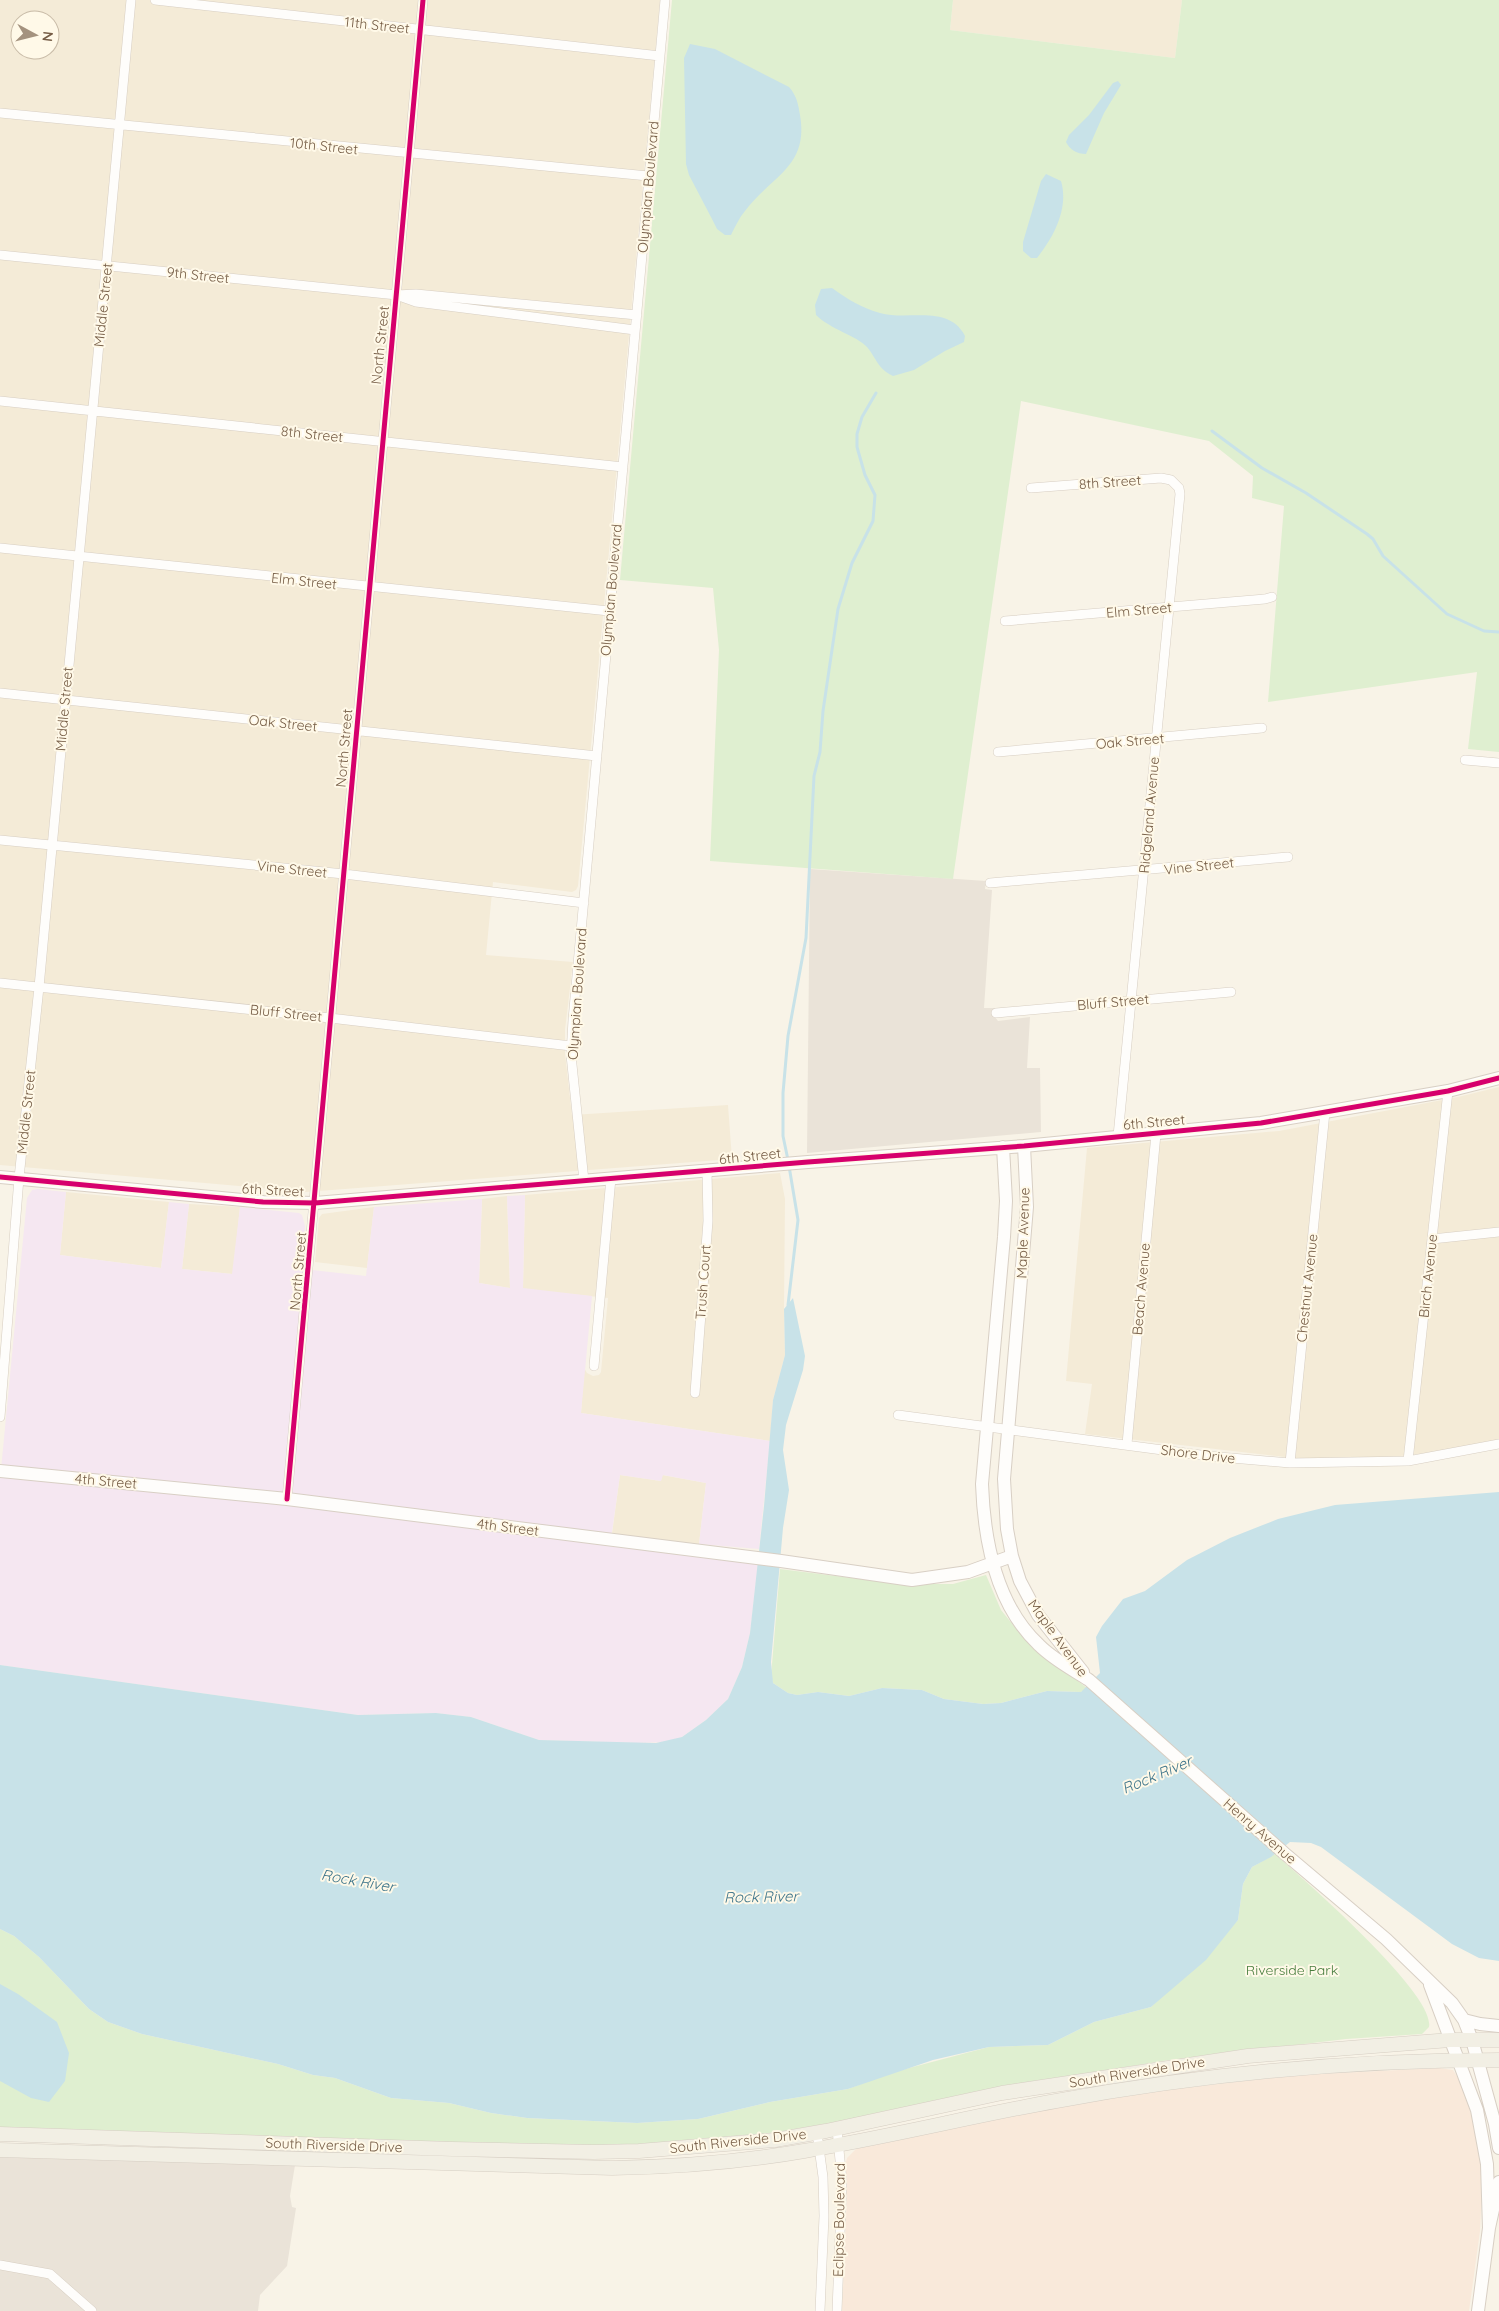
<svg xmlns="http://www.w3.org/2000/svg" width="1499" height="2311" font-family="Quicksand,sans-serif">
<rect width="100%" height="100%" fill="#f8f3e7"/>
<!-- residential -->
<path fill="#f4ebd7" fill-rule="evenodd" d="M0 0H660L578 886 576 890 572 892 493 882 486 955 573 962 565 1030V1054L572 1115 728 1105 732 1159 306 1192 0 1165ZM20 20H50V50H20Z
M953 0H1182L1175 58 950 30Z
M1499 1087V1440L1426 1453 1392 1457 1302 1459 1085 1434 1092 1384 1066 1381 1087 1148 1279 1131 1458 1097Z
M780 1173 785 1199 784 1309 785 1355 773 1400 770 1441 581 1413 584 1368 587 1373 593 1376 599 1375 601 1372 608 1298 523 1289 525 1195Z
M66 1192 169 1202 161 1268 60 1255Z
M507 1196 510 1288 479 1283 482 1199Z
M189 1204 240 1207 233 1274 182 1269Z
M374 1207 367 1268 315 1262 319 1218 322 1214Z
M620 1475 661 1481 662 1475 706 1483 699 1544 612 1534Z"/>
<!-- commercial -->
<path fill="#f9e9da" d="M1439 2068 1453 2070 1463 2086 1472 2117 1481 2164 1482 2190 1480 2231 1469 2311H842L847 2195 845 2166 847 2158 857 2148 986 2119 1138 2093 1300 2075Z"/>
<!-- industrial -->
<path fill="#eae3d8" d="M810 869 986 881 985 889 992 890 984 1008H995V1017L998 1021 1030 1017 1027 1068H1040L1041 1132 807 1153Z
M0 2157 295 2165 290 2196 292 2207 296 2208 287 2266 260 2295 258 2311H0Z"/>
<!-- education -->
<path fill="#f5e7f1" d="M37 1189 66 1192 60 1255 161 1268 169 1202 189 1204 182 1269 232 1274 240 1207 299 1213 302 1215 305 1226 303 1269 366 1276 374 1207 482 1199 479 1283 510 1288 507 1196 525 1195 523 1288 592 1296 581 1413 770 1441 759 1549 699 1544 706 1483 663 1475 661 1481 620 1475 610 1546 758 1564 750 1633 742 1667 728 1699 706 1720 682 1737 669 1742 637 1743 539 1740 471 1717 436 1713 358 1715 0 1665V1480L27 1198 32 1190Z"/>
<!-- green -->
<path fill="#dfefd0" d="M672 0H953L950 30 1175 58 1182 0H1499V752L1468 749 1477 672 1268 702 1284 506 1252 498 1253 476 1209 441 1021 401 953 879 710 861 719 650 713 588 620 580Z
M780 1569 900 1584H953L986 1575 1001 1610 1027 1642 1087 1688 1081 1692 1047 1691 1001 1703 983 1704 944 1699 922 1690 882 1688 849 1696 818 1692 797 1695 788 1693 773 1683 771 1676Z
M1275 1854C1303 1879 1436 1994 1429 2027L1422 2034 1346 2039 1169 2060 1058 2078 824 2125 734 2138 601 2147 0 2128V1929L14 1936 39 1957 89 2009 108 2022 142 2034 278 2064 313 2075 335 2078 391 2098 449 2103 491 2113 527 2118 637 2123 698 2119 770 2102 848 2089 890 2073 989 2047 1048 2045 1094 2022 1151 2007 1238 1920 1243 1884 1252 1867Z"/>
<!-- water -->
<path fill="#c8e2e8" d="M690 44 715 49 789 87C797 96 798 104 800 115 809 167 771 176 745 211 739 218 735 227 731 235H725L717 229 712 219 689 175 686 164 684 58Z
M1118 81 1121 85 1104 113 1086 154C1077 154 1070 150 1066 142L1069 135 1089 115 1113 83Z
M1046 174 1061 181C1069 208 1054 237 1037 258H1031L1023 251V242L1041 181Z
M832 288C847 299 862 308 880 313 907 321 949 304 965 336L964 342 945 351 914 370 893 376C877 368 877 359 867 347 857 336 830 329 816 315L815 305 821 289Z
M793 1298 805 1356 803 1370 786 1425 783 1450 789 1490 783 1528 771 1662 773 1683 788 1693 797 1695 818 1692 849 1696 882 1688 922 1690 944 1699 983 1704 1001 1703 1047 1691 1081 1692 1100 1673 1096 1637 1102 1626 1123 1599 1145 1591 1187 1560 1230 1538 1278 1519 1335 1505 1499 1492V1961L1479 1958 1452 1944 1321 1847 1311 1843 1290 1842 1271 1857 1252 1867 1243 1884 1238 1920 1206 1960 1151 2007 1094 2022 1048 2045 989 2047 933 2060 848 2089 770 2102 698 2119 637 2123 527 2118 491 2113 449 2103 391 2098 335 2078 313 2075 278 2064 142 2034 108 2022 89 2009 39 1957 14 1936 0 1929V1665L358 1715 436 1713 471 1717 539 1740 656 1743 682 1737 706 1720 728 1699 742 1667 750 1633 764 1506 773 1400 785 1355 784 1309Z
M0 1984 18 1994 57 2022 69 2053 65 2081 49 2102 31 2098 0 2081Z"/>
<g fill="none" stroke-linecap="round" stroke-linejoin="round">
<!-- stream -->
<path stroke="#c8e2e8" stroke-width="3" d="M1212 431 1262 468 1306 493 1367 534 1373 539 1383 556 1447 614 1484 631 1499 632
M788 1160 783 1136V1093L788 1036 806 938 814 776 820 752 823 711 838 609 852 563 873 521 875 495 865 475 857 447V434L862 417 876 393
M788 1305 798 1220 789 1166"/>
<defs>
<path id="street" d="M155 0 660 56
M0 113 648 176
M0 255 397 295 416 294 637 315
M402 297 416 302 635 330
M0 401 623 467
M1031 488 1161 478 1171 480 1179 488 1180 494 1118 1136
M0 548 609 611
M1005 621 1265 599 1272 597
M0 693 597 756
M998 752 1262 728
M1465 760 1499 763
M0 840 344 874 584 903
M990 883 1288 857
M0 983 330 1018 571 1046
M996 1013 1231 992
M584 1181 571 1055 573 1020 665 0
M1432 1239 1499 1232
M594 1366 611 1178
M695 1393 708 1221 707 1171
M898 1415 1208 1456 1290 1463 1408 1461 1499 1444
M0 1417 19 1178 39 987 131 0
M1127 1444 1156 1134
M1408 1461 1448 1091
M1290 1463 1325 1112
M287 1499 423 0
M817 2133 823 2177 824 2216 820 2311
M0 2265 50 2274 92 2311
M837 2311 842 2181 837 2129"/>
<path id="secondary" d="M1024 1146 1027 1207 1004 1479 1007 1529 1012 1556 1020 1581 1038 1615 1083 1672
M1003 1147 1006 1201 1004 1237 982 1484C984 1540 996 1605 1039 1645 1054 1660 1072 1669 1089 1680L1284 1853 1386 1939 1452 2003 1464 2020 1472 2040 1495 2124 1499 2148
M0 1177 263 1202 315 1203 808 1162 1024 1146 1261 1123 1448 1091 1499 1078
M0 1471 287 1499 781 1561 912 1580 968 1572 1012 1556
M1430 1985 1477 2110 1487 2164 1489 2228
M1464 2020 1480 2024 1499 2026
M1478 2311 1489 2228 1499 2182"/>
<path id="primary" d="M0 2134 452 2149 594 2152 639 2151 775 2140 826 2131 1002 2093 1248 2056 1450 2040H1499
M0 2150 612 2168C676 2167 741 2162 804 2151 889 2137 972 2116 1056 2101 1202 2074 1351 2060 1499 2060"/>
</defs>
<!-- street casing -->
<use href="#street" stroke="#d7cec2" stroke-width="10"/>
<!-- secondary casing -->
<use href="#secondary" stroke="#d8cfc4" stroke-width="14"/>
<!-- primary casing -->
<use href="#primary" stroke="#d6cec3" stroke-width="15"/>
<!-- street -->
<use href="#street" stroke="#fefdfb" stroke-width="9"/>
<!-- secondary -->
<use href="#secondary" stroke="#fefdfb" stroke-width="12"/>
<!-- primary -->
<use href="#primary" stroke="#f2efe4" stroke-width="14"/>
<defs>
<path id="cycleway" d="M0 1177 263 1202 315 1203 808 1162 1024 1146 1261 1123 1448 1091 1499 1078
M287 1499 423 0"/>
</defs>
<!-- cycleway casing -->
<use href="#cycleway" stroke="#fff9e8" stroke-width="8"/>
<!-- cycleway -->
<use href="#cycleway" stroke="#d6006c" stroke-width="5"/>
</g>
<g text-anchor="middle" stroke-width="4" stroke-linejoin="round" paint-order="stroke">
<!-- street labels -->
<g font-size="14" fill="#765d46" stroke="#fff9e8">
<text transform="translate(377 25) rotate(6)" y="5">11th Street</text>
<text transform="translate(324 146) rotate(6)" y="5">10th Street</text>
<text transform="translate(648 187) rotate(-85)" y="5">Olympian Boulevard</text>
<text transform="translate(198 275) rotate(6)" y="5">9th Street</text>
<text transform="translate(103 305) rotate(-84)" y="5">Middle Street</text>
<text transform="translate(380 345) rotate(-84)" y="5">North Street</text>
<text transform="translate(312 434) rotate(6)" y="5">8th Street</text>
<text transform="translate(1110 482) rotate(-4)" y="5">8th Street</text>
<text transform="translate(304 581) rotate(6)" y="5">Elm Street</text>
<text transform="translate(611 590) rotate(-85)" y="5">Olympian Boulevard</text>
<text transform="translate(1139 610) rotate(-5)" y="5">Elm Street</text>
<text transform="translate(64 709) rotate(-85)" y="5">Middle Street</text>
<text transform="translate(283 723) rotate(6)" y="5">Oak Street</text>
<text transform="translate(1130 741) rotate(-5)" y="5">Oak Street</text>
<text transform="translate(344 748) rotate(-85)" y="5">North Street</text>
<text transform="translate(1149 815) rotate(-85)" y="5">Ridgeland Avenue</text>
<text transform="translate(1199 866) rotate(-6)" y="5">Vine Street</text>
<text transform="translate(292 869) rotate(6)" y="5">Vine Street</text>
<text transform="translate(577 994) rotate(-86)" y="5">Olympian Boulevard</text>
<text transform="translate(1113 1002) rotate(-5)" y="5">Bluff Street</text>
<text transform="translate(286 1013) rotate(6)" y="5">Bluff Street</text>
<text transform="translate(26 1112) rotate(-84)" y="5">Middle Street</text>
<text transform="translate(1154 1122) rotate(-5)" y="5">6th Street</text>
<text transform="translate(750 1156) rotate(-6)" y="5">6th Street</text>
<text transform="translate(273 1190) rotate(3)" y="5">6th Street</text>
<text transform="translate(1023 1233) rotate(-88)" y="5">Maple Avenue</text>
<text transform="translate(298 1271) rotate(-85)" y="5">North Street</text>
<text transform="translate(1428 1276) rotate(-84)" y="5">Birch Avenue</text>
<text transform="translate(703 1282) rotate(-86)" y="5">Trush Court</text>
<text transform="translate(1307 1288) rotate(-84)" y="5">Chestnut Avenue</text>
<text transform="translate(1141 1289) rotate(-85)" y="5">Beach Avenue</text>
<text transform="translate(1198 1454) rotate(7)" y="5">Shore Drive</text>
<text transform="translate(106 1481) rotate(5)" y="5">4th Street</text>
<text transform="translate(508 1527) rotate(7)" y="5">4th Street</text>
<text transform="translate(1058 1638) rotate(54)" y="5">Maple Avenue</text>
<text transform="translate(1260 1831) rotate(41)" y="5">Henry Avenue</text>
<text transform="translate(1137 2072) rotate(-9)" y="5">South Riverside Drive</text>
<text transform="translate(738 2141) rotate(-6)" y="5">South Riverside Drive</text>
<text transform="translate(334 2145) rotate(2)" y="5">South Riverside Drive</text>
<text transform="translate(839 2220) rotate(-89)" y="5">Eclipse Boulevard</text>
</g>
<!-- park labels -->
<g font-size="14" fill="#487d3d" stroke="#fff9e8">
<text x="1292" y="1975">Riverside Park</text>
</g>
<!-- water labels -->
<g font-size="15" font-style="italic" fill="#3e758b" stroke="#fff9e8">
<text transform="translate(1157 1775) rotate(-23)" y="5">Rock River</text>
<text transform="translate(358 1881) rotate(10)" y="5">Rock River</text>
<text transform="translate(761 1897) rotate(-1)" y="5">Rock River</text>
</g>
</g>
<!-- north arrow -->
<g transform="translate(35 35) rotate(97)"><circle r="24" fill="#fff9e8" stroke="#c8bba7"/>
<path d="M0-4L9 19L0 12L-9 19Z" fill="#a4927e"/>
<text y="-8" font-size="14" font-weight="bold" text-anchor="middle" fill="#765d46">N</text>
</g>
</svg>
